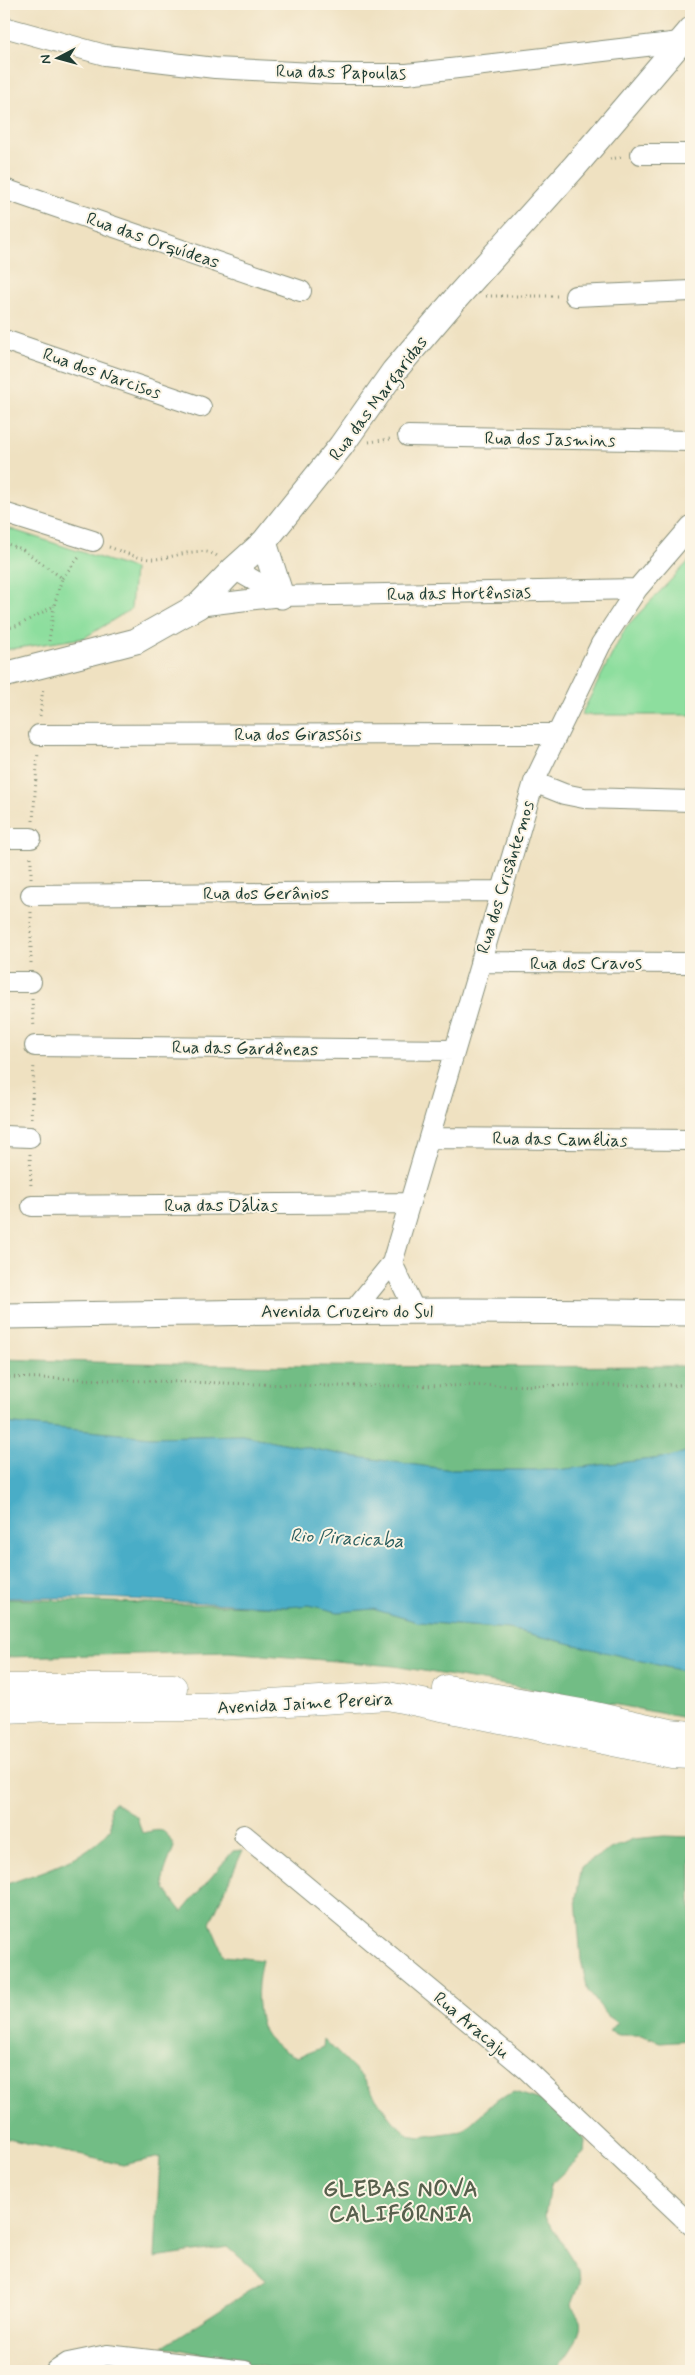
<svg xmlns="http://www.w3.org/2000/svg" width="695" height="2375" font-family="Mynerve,sans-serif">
<rect width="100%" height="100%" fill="#fcf5e5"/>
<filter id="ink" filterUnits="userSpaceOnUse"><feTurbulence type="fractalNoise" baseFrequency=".02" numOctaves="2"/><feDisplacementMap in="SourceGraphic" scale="10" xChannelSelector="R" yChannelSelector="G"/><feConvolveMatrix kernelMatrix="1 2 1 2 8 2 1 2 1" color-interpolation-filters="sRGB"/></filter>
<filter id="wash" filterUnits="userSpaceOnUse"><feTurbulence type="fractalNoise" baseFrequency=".0096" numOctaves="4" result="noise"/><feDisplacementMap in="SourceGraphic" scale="20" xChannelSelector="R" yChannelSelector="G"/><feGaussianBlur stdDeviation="1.12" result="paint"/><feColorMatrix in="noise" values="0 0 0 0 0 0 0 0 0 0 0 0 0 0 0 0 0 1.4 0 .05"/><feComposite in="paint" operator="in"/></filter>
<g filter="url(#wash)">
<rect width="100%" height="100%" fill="#efe1c1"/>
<!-- green -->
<path fill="#8dde9e" stroke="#568e69" d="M4 527 134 569 131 609 84 638 4 650Z
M691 559V715H581L626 627Z"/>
<!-- forest -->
<path fill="#72bd85" stroke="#487d5c" d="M4 1359C233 1368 462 1367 691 1366V1450L670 1457 557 1470H452L350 1456 242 1435 151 1437 4 1423Z
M4 1599 288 1607 309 1605 338 1612 373 1609 418 1622 510 1629 691 1673V1719L582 1698 394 1666 229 1652 4 1657Z
M114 1802 137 1817 142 1833C163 1829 164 1827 174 1847 160 1883 157 1881 182 1912L233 1851 243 1850 210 1923 224 1956 262 1960C257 1979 255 2006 262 2026 266 2041 284 2051 297 2057L323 2047 324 2039 361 2076 389 2117 408 2135 420 2137 462 2131 498 2099 514 2092 551 2103 578 2126 585 2141 584 2153 550 2185 545 2216 579 2270 580 2283 571 2306C574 2310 578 2315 580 2320 584 2334 564 2362 553 2371H479L477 2369 470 2371H284L163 2346 266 2280 228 2247 155 2258 160 2157 123 2165 4 2138V1885C41 1872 86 1860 111 1828L110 1807Z
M664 1836 691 1837V2040L660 2042 641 2035H619L609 2031 617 2022 608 2016 588 1991 581 1960 576 1898 582 1866 608 1850 633 1839Z"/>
<!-- water -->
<path fill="#48adc7" stroke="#34757e" d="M4 1423 151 1437 242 1435 350 1456 452 1470H557L670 1457 691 1450V1673L510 1629 418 1622 373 1609 338 1612 309 1605 288 1607 106 1598H4Z"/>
</g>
<g filter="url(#ink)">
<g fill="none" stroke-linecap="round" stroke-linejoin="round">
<defs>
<path id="minor" d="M4 27 105 55 215 68 334 74H407L680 42
M641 154H691
M4 189 301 291
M575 296 691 291
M4 340 201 407
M408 436 691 441
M4 513 93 541
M234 569 281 596
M198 606 281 596 637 589
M39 735 557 734
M534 782 564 794 584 798 691 801
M4 838H31
M31 895 500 891
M480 962 691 963
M4 982H31
M35 1046 455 1050
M4 1136 30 1137
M429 1138 691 1140
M32 1206 410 1203
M392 1263 415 1311
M353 1311 392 1263 534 782 601 644 637 589 691 526
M244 1835 526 2069 691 2225
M56 2371 68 2363 107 2355 245 2371"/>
<path id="tertiary" d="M264 542 281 596
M4 675 136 641 198 606 234 569 264 542 341 446 394 371 458 296 575 166 691 30
M4 1316C233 1312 462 1309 691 1313"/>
<path id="secondary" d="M4 1688H173
M447 1689 581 1713 670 1733 691 1735
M4 1709 53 1707H204L388 1696 672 1754 691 1755"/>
</defs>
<!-- minor casing -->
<use href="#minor" stroke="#878f7a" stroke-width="22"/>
<!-- tertiary casing -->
<use href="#tertiary" stroke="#878f7a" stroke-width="27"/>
<!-- secondary casing -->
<use href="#secondary" stroke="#878f7a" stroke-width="29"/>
<!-- path -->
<path stroke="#878f7a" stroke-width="3" stroke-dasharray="1 4" stroke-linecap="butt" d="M610 159 623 157
M486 296H557
M369 442 390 439
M4 543 22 549 62 578 54 606 19 625 4 629
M109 547C123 552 136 558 151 559 170 560 200 544 217 556
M62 578 81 555
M49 641 54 606
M40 716 43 687
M33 821 38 752
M31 878V857
M31 963V912
M32 999 34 1028
M31 1118 34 1064
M30 1154 31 1188
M4 1377 329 1386 691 1385"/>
<!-- minor -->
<use href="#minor" stroke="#fff" stroke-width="20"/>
<!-- tertiary -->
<use href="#tertiary" stroke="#fff" stroke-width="25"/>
<!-- secondary -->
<use href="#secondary" stroke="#fff" stroke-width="28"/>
</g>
</g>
<g text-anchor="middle" stroke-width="4" stroke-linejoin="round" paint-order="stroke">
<!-- street labels -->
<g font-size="18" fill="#1f3d34" stroke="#fcf5e5">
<text transform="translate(341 72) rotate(1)" y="6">Rua das Papoulas</text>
<text transform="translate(153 240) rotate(19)" y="6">Rua das Orquídeas</text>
<text transform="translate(102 373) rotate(19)" y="6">Rua dos Narcisos</text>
<text transform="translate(378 398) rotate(-53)" y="6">Rua das Margaridas</text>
<text transform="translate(550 439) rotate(1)" y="6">Rua dos Jasmins</text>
<text transform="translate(459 593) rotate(-1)" y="6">Rua das Hortênsias</text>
<text x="298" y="740">Rua dos Girassóis</text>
<text transform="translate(505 877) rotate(-73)" y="6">Rua dos Crisântemos</text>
<text x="266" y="899">Rua dos Gerânios</text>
<text x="586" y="969">Rua dos Cravos</text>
<text transform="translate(245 1048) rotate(1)" y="6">Rua das Gardêneas</text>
<text transform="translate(560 1139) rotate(1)" y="6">Rua das Camélias</text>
<text x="221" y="1211">Rua das Dálias</text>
<text x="347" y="1317">Avenida Cruzeiro do Sul</text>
<text transform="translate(305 1703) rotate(-3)" y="6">Avenida Jaime Pereira</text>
<text transform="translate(472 2025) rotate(40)" y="6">Rua Aracaju</text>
</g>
<!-- water labels -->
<g font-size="19" font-style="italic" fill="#2b5f60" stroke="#fcf5e5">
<text transform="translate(347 1537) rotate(3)" y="7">Rio Piracicaba</text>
</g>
<!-- district labels -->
<g font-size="22" font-weight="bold" letter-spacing="1" fill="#57604d" stroke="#fcf5e5">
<text x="401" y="2196">GLEBAS NOVA<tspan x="401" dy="25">CALIFÓRNIA</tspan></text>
</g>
</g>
<!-- margin -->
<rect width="695" height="2375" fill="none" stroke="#fcf5e5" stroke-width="20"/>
<!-- north arrow -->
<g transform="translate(58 58) rotate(264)" stroke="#fcf5e5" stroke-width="4" paint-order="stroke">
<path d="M0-4L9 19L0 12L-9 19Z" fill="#1f3d34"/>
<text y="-8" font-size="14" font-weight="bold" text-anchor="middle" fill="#1f3d34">N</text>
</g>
</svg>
